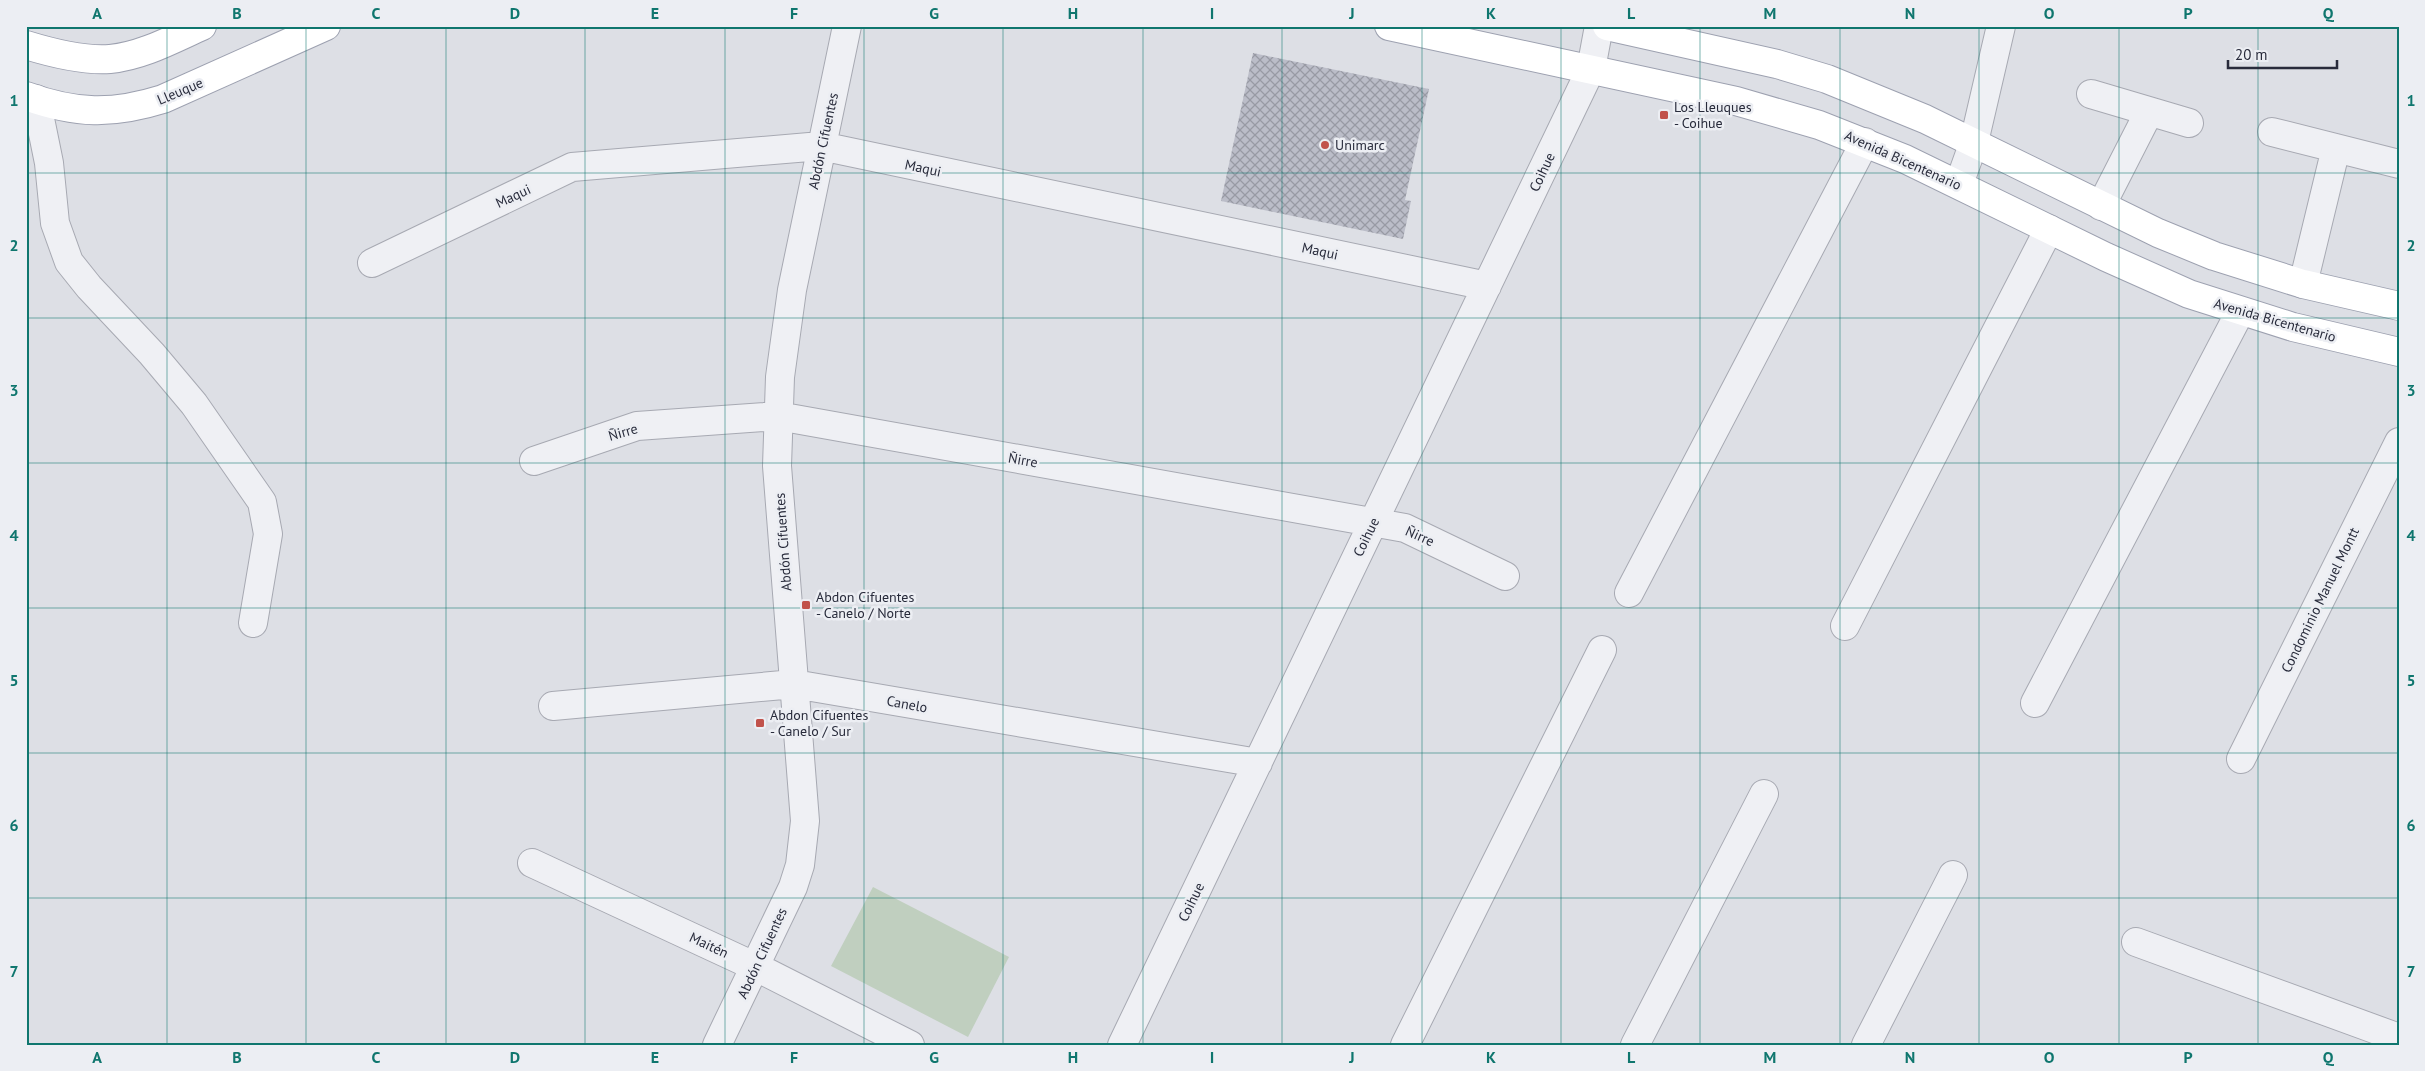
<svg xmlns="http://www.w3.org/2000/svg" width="2425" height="1071" font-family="'PT Sans',sans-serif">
<defs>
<pattern id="building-cross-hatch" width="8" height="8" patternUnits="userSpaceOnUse" patternTransform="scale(1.25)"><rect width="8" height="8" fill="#bbbdc8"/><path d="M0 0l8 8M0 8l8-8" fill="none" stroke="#989aa4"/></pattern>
</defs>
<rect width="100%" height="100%" fill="#dddfe5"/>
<!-- green -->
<path fill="#c0cfbf" d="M873 887 1009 957 968 1037 831 966Z"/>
<!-- building -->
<path fill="url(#building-cross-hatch)" d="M1253 53 1429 89 1405 200 1411 201 1403 239 1221 201Z"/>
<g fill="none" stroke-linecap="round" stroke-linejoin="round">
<defs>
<path id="minor" d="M2091 94 2189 123
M36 99 49 163 55 223 69 262 89 287 152 354 194 404 262 502 268 534 253 623
M2272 132 2399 164
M1959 184 1974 142 2001 26
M2101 206 2149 112
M372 263 572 167 821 146 1487 286
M2303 284 2336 148
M534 461 637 426 778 416 1405 528 1505 576
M1629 593 1865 142
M1845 626 2049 229
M2035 703 2240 312
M553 706 794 684 1258 763
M2241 759 2399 442
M532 863 756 967 910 1045
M2136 942 2399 1038
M717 1045 793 887 800 865 805 821 777 466 780 377 792 290 847 26
M1122 1045 1591 69 1599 26
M1405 1045 1602 650
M1635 1045 1764 794
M1866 1045 1953 875"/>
<path id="major" d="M1389 26 1736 101 1819 125 1905 159 2106 257 2189 294 2293 327 2399 352
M1607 26 1777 64 1827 79 1925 119 2158 233 2214 256 2303 284 2399 306
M26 45C52 53 83 61 110 59 142 56 173 39 202 26
M26 96C76 114 112 115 163 99L326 26"/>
</defs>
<!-- minor casing -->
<use href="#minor" stroke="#a7a9b2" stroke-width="30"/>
<!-- major casing -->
<use href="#major" stroke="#9da1b0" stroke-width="30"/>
<!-- minor -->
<use href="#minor" stroke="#eff0f4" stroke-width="28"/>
<!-- major -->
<use href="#major" stroke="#fff" stroke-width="28"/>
</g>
<!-- grid -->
<path fill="none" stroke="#0f766e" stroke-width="1" stroke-opacity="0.55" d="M167 26V1045M306 26V1045M446 26V1045M585 26V1045M725 26V1045M864 26V1045M1003 26V1045M1143 26V1045M1282 26V1045M1422 26V1045M1561 26V1045M1700 26V1045M1840 26V1045M1979 26V1045M2119 26V1045M2258 26V1045M26 173H2399M26 318H2399M26 463H2399M26 608H2399M26 753H2399M26 898H2399"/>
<!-- markers -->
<g fill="#c1524b" stroke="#eceef3" stroke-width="2">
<rect x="1659" y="110" width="10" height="10" rx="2.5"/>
<circle cx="1325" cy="145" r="5"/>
<rect x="801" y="600" width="10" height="10" rx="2.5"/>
<rect x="755" y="718" width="10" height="10" rx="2.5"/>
</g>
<g text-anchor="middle" stroke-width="5" stroke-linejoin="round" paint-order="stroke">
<!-- street labels -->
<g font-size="14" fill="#282b3b" stroke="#eceef3">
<text transform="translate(180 91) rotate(-23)" y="5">Lleuque</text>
<text transform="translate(823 141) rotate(-78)" y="5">Abdón Cifuentes</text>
<text transform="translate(1903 160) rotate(24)" y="5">Avenida Bicentenario</text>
<text transform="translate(923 168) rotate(12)" y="5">Maqui</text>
<text transform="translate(1542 172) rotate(-65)" y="5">Coihue</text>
<text transform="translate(513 196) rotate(-25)" y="5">Maqui</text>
<text transform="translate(1320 251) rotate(12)" y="5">Maqui</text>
<text transform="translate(2275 320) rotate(16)" y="5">Avenida Bicentenario</text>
<text transform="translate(623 432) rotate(-16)" y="5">Ñirre</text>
<text transform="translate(1023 460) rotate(10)" y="5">Ñirre</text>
<text transform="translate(1420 536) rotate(24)" y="5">Ñirre</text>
<text transform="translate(1366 537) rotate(-64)" y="5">Coihue</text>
<text transform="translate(783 542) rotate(-94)" y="5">Abdón Cifuentes</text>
<text transform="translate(2320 600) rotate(-64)" y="5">Condominio Manuel Montt</text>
<text transform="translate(907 704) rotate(10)" y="5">Canelo</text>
<text transform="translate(1191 902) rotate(-64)" y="5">Coihue</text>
<text transform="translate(709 945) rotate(25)" y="5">Maitén</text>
<text transform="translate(762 953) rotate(-65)" y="5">Abdón Cifuentes</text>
</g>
<!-- poi labels -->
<g font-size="14" fill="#282b3b" stroke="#eceef3" text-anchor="start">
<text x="1674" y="112">Los Lleuques<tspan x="1674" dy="16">- Coihue</tspan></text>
<text x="1335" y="150">Unimarc</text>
<text x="816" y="602">Abdon Cifuentes<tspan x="816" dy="16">- Canelo / Norte</tspan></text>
<text x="770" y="720">Abdon Cifuentes<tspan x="770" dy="16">- Canelo / Sur</tspan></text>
</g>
</g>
<!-- border -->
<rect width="2425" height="1071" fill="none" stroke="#eceef3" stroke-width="55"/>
<!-- scale -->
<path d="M2228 60v8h109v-8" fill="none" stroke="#282b3b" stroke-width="2.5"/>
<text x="2235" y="60" font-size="15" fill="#282b3b" stroke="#eceef3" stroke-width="4" paint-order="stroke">20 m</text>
<rect x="28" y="28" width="2370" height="1016" fill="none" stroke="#0f766e" stroke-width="2"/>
<g font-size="16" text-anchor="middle" font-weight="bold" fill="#0f766e">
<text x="97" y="19">A</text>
<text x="237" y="19">B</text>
<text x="376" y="19">C</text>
<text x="515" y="19">D</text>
<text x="655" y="19">E</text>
<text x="794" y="19">F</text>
<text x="934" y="19">G</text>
<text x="1073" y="19">H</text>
<text x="1212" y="19">I</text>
<text x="1352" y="19">J</text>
<text x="1491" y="19">K</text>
<text x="1631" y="19">L</text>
<text x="1770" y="19">M</text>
<text x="1910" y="19">N</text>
<text x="2049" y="19">O</text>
<text x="2188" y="19">P</text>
<text x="2328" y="19">Q</text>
<text x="14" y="106">1</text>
<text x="2411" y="106">1</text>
<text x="14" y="251">2</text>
<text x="2411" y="251">2</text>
<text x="14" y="396">3</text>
<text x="2411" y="396">3</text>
<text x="14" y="541">4</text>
<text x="2411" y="541">4</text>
<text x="14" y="686">5</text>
<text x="2411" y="686">5</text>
<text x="14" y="831">6</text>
<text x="2411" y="831">6</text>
<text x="14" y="977">7</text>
<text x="2411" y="977">7</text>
<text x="97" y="1063">A</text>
<text x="237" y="1063">B</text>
<text x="376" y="1063">C</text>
<text x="515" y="1063">D</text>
<text x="655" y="1063">E</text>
<text x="794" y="1063">F</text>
<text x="934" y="1063">G</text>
<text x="1073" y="1063">H</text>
<text x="1212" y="1063">I</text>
<text x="1352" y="1063">J</text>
<text x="1491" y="1063">K</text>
<text x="1631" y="1063">L</text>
<text x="1770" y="1063">M</text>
<text x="1910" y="1063">N</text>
<text x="2049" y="1063">O</text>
<text x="2188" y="1063">P</text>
<text x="2328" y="1063">Q</text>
</g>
</svg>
